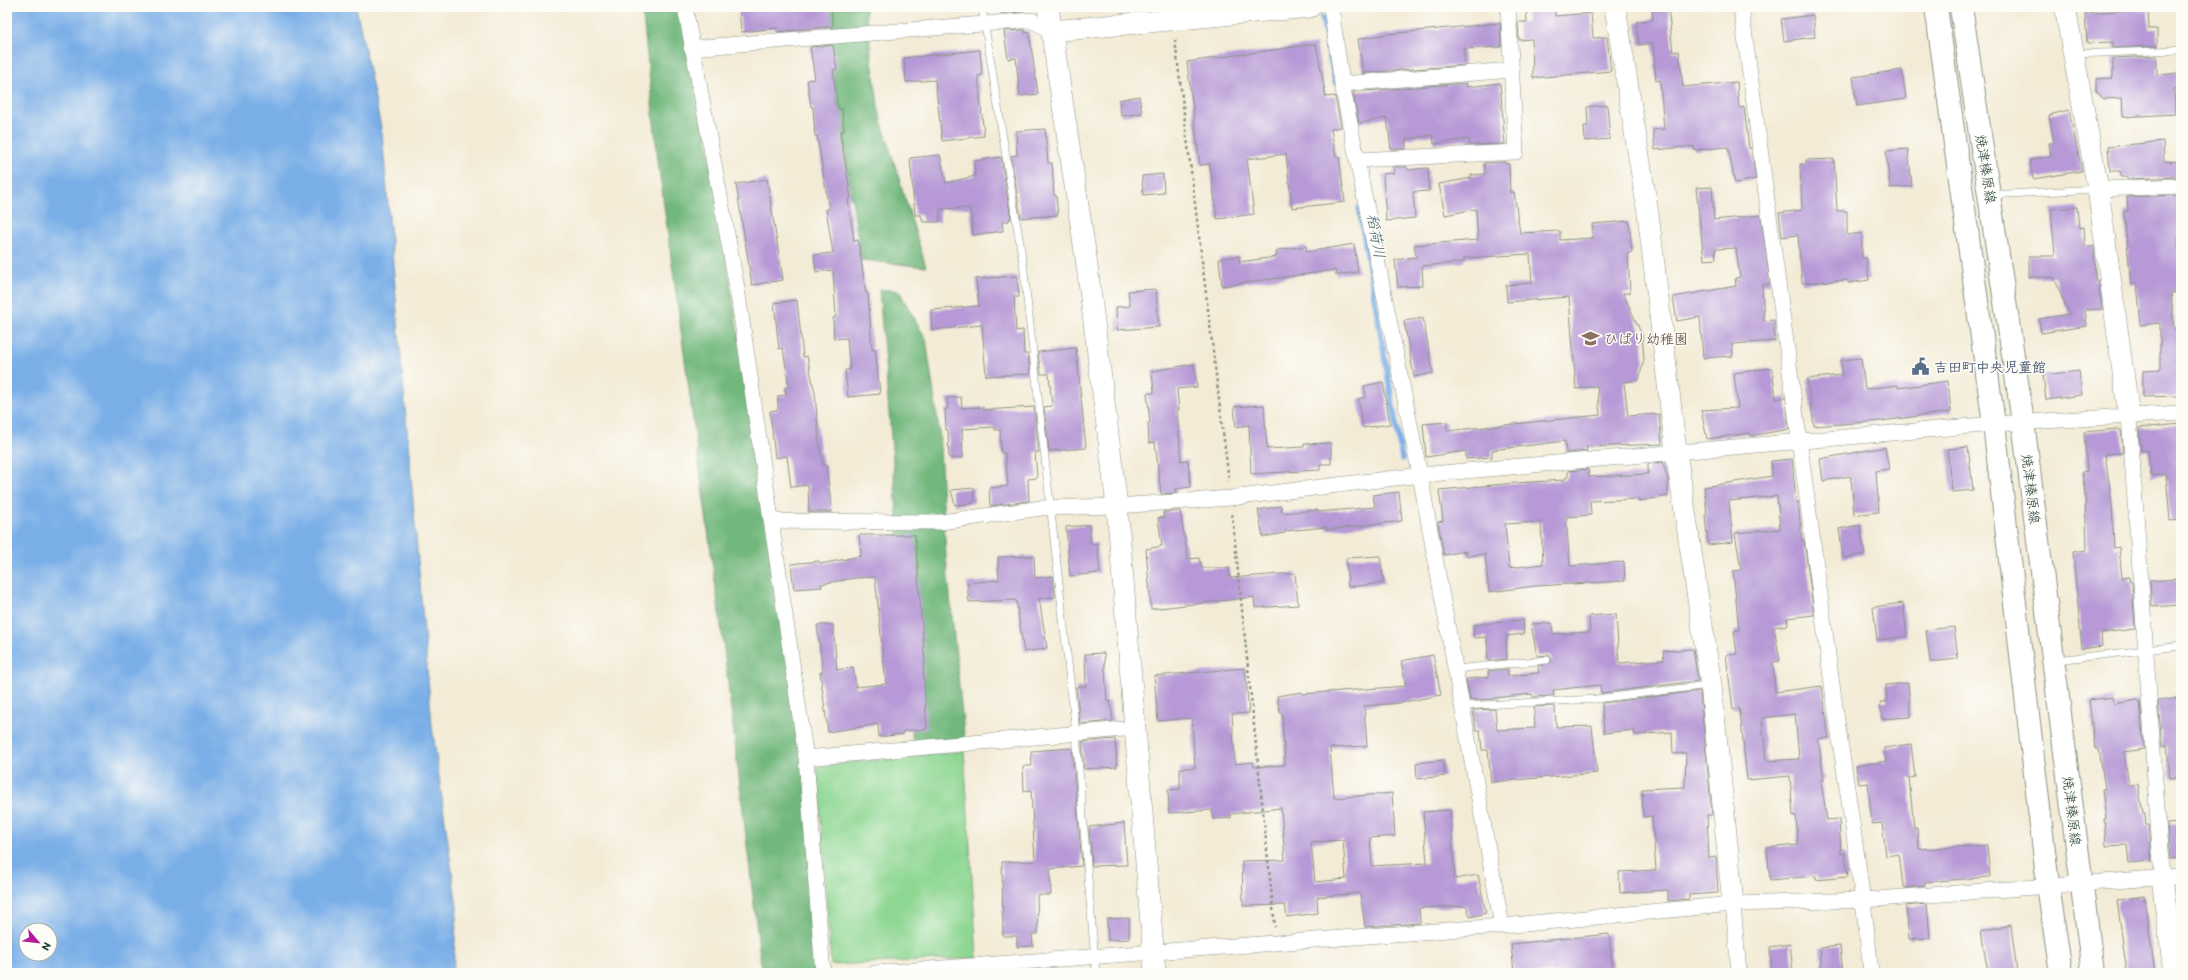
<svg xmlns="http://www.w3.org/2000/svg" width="2188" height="980" font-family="Itim,'Klee One',sans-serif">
<rect width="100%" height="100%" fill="#fdfcf7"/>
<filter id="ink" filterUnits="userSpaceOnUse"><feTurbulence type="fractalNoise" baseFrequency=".025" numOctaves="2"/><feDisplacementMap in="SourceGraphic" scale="8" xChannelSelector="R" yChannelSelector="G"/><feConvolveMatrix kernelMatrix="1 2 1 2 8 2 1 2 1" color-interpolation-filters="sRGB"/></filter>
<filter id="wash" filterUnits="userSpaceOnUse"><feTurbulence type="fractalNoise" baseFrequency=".012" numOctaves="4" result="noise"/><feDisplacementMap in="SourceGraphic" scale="16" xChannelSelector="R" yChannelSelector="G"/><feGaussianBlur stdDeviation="0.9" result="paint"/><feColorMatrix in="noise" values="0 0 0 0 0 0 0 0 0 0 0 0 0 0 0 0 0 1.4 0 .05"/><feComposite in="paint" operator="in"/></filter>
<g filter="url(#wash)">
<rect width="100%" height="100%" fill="#f3ebd6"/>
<!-- green -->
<path fill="#8ed793" stroke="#568a64" d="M964 751 977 958 831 965 817 766Z"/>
<!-- forest -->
<path fill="#72b87d" stroke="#487a58" d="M642 7H686L806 758 819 973H762L723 641 658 161Z
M823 7H865L879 113 926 267 861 260Z
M879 289 899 291 926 339 939 429 946 557 965 744 913 748 896 499Z"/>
<!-- water -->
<path fill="#79aee7" stroke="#4c768e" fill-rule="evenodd" d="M7 7H356L382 133 432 726 457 908 453 973H7ZM26 930H50V954H26Z"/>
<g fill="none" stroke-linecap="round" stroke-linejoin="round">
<!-- stream -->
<path stroke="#79aee7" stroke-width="5.5" d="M1322 18 1335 82
M1359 208 1402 459"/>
</g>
<g id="blocks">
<!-- building -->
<path fill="#b699d6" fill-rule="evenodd" d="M739 7H831L833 26 777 32V28L741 32Z
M1000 7H1023V12L1001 13Z
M1526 7H1555V16L1591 13 1593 38 1607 37 1611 71 1533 78 1532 39 1519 40 1518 22H1527Z
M1652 7H1668L1673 52 1679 51 1683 87 1737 82 1739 108 1744 107 1749 148H1751L1756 179 1735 183 1728 147 1694 150V146L1655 150 1653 130 1664 129 1660 80 1656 81 1653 43 1639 45 1636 22 1653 19Z
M2125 7H2141V10L2148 9 2149 29H2157V46L2113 48V42L2087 43 2085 13 2119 11Z
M1813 15 1815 37 1784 41 1781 19Z
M1500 23 1501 47 1463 49 1465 65 1363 73 1358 39 1387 34Z
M1025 30V33L1029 32 1038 94 1020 96 1016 58 1008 59 1004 31Z
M1316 44 1326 97 1335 96 1341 127 1331 129 1336 157H1339L1345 202 1292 208 1286 154 1247 159 1254 214 1217 219 1210 164 1200 165 1187 62Z
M833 45 837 69 833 70 838 109H842L844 131 840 132 851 198 848 199 854 241 858 240 866 293H868L872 350 875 349 880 394 848 397 845 370H850L847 338 834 339 833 318 836 317 833 270 816 272 814 255 833 253 826 209H829L817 136H815L813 107H811L807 80 815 79 810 47Z
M980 50 982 75 978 76 984 136 942 141 935 80 906 82 904 58Z
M2157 56V75L2181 73V86L2174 89 2175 114 2123 117 2122 98 2104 99 2096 91V79L2113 78V58Z
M1902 70 1906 99 1857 106 1853 77Z
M1466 83 1467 87 1500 83 1505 144 1470 145 1469 139 1434 144 1433 135 1406 139V149H1391L1387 118 1359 123 1353 92Z
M1139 96 1142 113 1121 116 1119 100Z
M1607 105 1610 139 1585 141 1584 126H1588L1587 107Z
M2069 110 2082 171 2033 179 2030 160 2051 156 2049 143H2054L2049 115Z
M1045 129 1048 163H1052L1054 196 1056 195 1058 215 1021 218 1011 156 1017 155 1016 131Z
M2163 141 2164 161 2181 162V177L2127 179V177H2121L2120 171H2110L2108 147Z
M1908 149 1912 186 1890 188 1886 151Z
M940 155 946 183 975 176 974 161 1001 157 1011 219H1009V221L1002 222 1003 231 973 235 970 208 940 209V222H923L921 215H915L910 158Z
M1834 159 1837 211H1847V235L1862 233V258H1866L1869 280 1848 283V280L1802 283 1798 235 1782 237 1779 213 1802 210 1800 164H1806V160Z
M1506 162V164H1509L1510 193 1514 192 1520 233 1560 231V240L1593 238 1592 224 1629 221 1632 252 1628 253 1630 293H1623L1642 335 1644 359 1639 380 1624 382 1628 416 1659 414 1662 444 1586 447 1587 451 1566 453 1565 441 1492 450V457L1466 459V451L1426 457 1423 424 1447 422V431L1600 415 1597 386 1576 389 1569 297 1507 302 1506 285 1532 283 1530 254 1464 258V262L1422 266 1423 286 1398 287 1395 260 1416 257 1414 245 1478 240 1476 209 1445 215 1439 184 1471 178V175L1485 174 1484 163Z
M1393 167H1407L1408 170 1428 168 1429 191 1413 192 1415 218 1386 221 1383 174 1394 173Z
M1163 174 1164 193 1143 195 1142 176Z
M767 179 783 280 752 285 736 184Z
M1712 187 1714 220 1761 215 1770 284 1762 285 1764 321 1774 320 1775 341 1732 344 1733 356 1703 358 1700 317 1677 321 1673 297 1736 286 1735 278 1740 277 1736 248 1715 249 1716 259 1704 260 1696 188Z
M2181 195V238H2178L2181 292 2171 293 2174 329H2181V396L2143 397V371L2160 370V323L2141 325 2137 283 2131 284 2124 211H2128L2127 197Z
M2077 207 2079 228 2084 227 2085 246H2094L2095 280H2098L2102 309 2085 310 2087 326 2041 333 2039 319 2069 314 2054 277H2029V256H2055L2051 209Z
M1354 244 1358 272 1336 275 1335 270 1222 286 1219 259 1239 256V262L1276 257 1277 250 1306 246 1307 252Z
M1017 276 1019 297H1014L1016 331 1023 330 1024 354H1028L1030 374 986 376 982 325 932 330 931 310 979 306 976 279Z
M1156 289 1159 327 1117 330 1116 307 1130 306 1128 291Z
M797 300 803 357 807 356 815 393 819 441 823 465H826L832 512H809L808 485 791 487 787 456 775 458 770 411 778 410V396L786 395 785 387H789L783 348 779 349 774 303Z
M1423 318 1433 373 1414 377 1404 321Z
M1076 348 1086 448 1049 451 1044 407 1052 406 1049 374H1041L1038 352Z
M1861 358 1865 389 1898 385V388L1948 381 1951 412 1881 421 1814 426 1807 379 1842 375 1841 360Z
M1194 364 1197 387 1177 389 1179 410H1177L1181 461 1188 460 1191 487 1176 489 1177 493 1161 494 1155 442 1149 443 1148 423H1150L1147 393H1154L1152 371Z
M1772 368 1776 399 1786 397 1789 429 1751 436 1750 433 1707 439 1701 410 1738 408 1734 373Z
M2079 371 2082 395 2046 400 2043 375Z
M1383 382 1390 424 1363 428 1358 399 1366 397 1364 386Z
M961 397 962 408 983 407V410L1034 407 1039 452H1035L1037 478 1028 479 1029 501 990 506 989 488 1008 486 1005 453H1001L1000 430H995V427L962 429 963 458H949L948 430H946L945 409H948L947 398Z
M1264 405 1267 449 1304 447V444L1331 443V464H1320V470L1251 474 1249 425 1236 427 1234 407Z
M2181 424V445H2179L2181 520 2170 521 2166 474 2151 476 2148 450 2141 451 2139 428Z
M2117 429 2121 430 2123 453 2105 454 2112 503 2114 548 2119 547 2122 578 2129 577 2130 582H2132L2135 629 2101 633 2102 646 2082 649 2073 552 2087 550 2085 496 2082 472 2087 471 2084 432Z
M1885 447 1889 469 1876 471 1879 512 1854 515 1851 476 1823 481 1820 459Z
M1968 447 1973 490 1952 492 1947 449Z
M1792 459 1796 502 1798 501 1802 540H1804L1814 615 1787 618 1788 625 1774 627 1780 661 1773 662 1775 692 1822 686 1829 738 1818 739 1824 780 1821 781 1827 820 1839 819 1841 854 1845 853 1848 877 1816 880V876L1770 880 1767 848 1798 845 1796 816H1793L1790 776 1747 780 1741 720 1739 708 1733 709 1726 655 1737 654 1734 631 1739 630 1733 571 1741 570 1735 533 1780 529 1777 496 1729 501 1733 542 1708 545 1705 515 1707 514 1704 487 1772 476 1771 461ZM1795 714 1799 759 1766 761 1762 718Z
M1663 462 1668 481V496L1639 501V499L1590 501 1591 515 1566 517 1570 566 1624 562 1625 581 1535 586 1489 592 1485 554 1467 556 1466 551 1444 555 1438 522 1443 521 1439 490 1516 483 1565 480V478L1568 477V471L1588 469 1589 477 1648 474V464ZM1541 522 1543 564 1509 568 1505 524Z
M974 488V503L955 505 951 490Z
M1399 492 1402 521 1327 530V527L1285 531V533L1263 537 1258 510 1281 506 1282 513 1318 510V512L1375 507 1373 495Z
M1180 511 1188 559 1199 558 1202 568H1229L1230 578 1295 573 1298 605 1255 608 1254 597 1151 609 1146 549 1162 546 1158 518 1164 517 1163 512Z
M1089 525 1091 544 1097 543 1100 573 1070 576 1066 527Z
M1860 525 1865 554 1843 558 1839 529Z
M859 535H915L925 665H923L927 729 903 731V734L879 737 878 724 828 732 820 672H823L817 625H833L837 670 853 667 856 687 886 684 875 577 855 578 821 584 822 587 794 589 791 564 819 561 820 564 861 556Z
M1034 556 1035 578 1053 576 1055 597 1039 598 1047 648 1024 652 1016 600 969 602 967 583 999 580 998 557Z
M1380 556 1384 583 1348 587 1346 558Z
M2181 579V605L2152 607 2150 581Z
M1903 603 1907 636 1877 640 1873 607Z
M1616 614 1619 663 1664 660 1663 651 1693 649 1698 681 1601 693 1600 685 1553 690 1554 696 1533 697 1532 694 1494 698V699L1470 700 1466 679 1489 677 1488 671 1508 669V676L1539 673 1538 666 1551 662 1552 659 1549 655 1537 656 1531 624 1552 623 1553 634 1590 632 1589 616Z
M1523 620 1524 634 1506 636 1507 659 1488 661 1487 637 1474 638 1473 625Z
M1954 627 1958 659 1930 662 1926 630Z
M1104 653 1107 702 1110 701 1113 721 1080 724 1076 687 1086 686 1085 654Z
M1433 655 1441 695 1399 703 1364 706 1367 746 1330 748 1334 798 1392 793 1395 836 1370 838 1372 866 1427 863 1423 812 1450 810 1455 879 1478 875 1486 913 1470 917 1467 906 1419 908 1420 923 1365 927 1360 893 1317 897 1318 913 1287 917 1285 905 1243 906 1242 861 1285 860 1281 808 1231 814V818L1213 819 1212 810 1169 813 1168 790 1180 789V768H1195L1192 718 1158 721 1154 676 1245 668 1249 713 1232 714 1235 764 1253 762 1254 767 1285 765 1282 713H1280L1277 696 1302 692V694L1406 686 1401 661ZM1343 840 1346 879 1315 882 1311 842Z
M1908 683 1911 717 1882 719 1880 702H1887L1886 685Z
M1700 691 1712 815H1707L1709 858 1716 857 1718 893 1689 895V899L1668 901V890L1620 893 1619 872 1656 870 1652 816 1643 817 1642 789 1685 787 1686 753 1673 754 1672 732 1635 735 1634 730 1604 733 1602 703Z
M2113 697 2114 704 2138 700 2140 702 2144 749 2124 752 2129 785 2138 784 2143 813H2145L2146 825H2149L2152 861 2129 863 2127 845 2106 846 2104 819H2106L2102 789H2105L2099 749H2095L2089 700Z
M2181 697V778H2170L2167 746 2162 747 2158 700Z
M1555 706 1556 727 1592 726 1597 773 1491 782 1488 750H1482L1480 730H1476L1473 710 1495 709 1497 730 1535 728 1534 707Z
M1115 739 1117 767 1084 769 1082 742Z
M1911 744 1915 777 1909 778 1914 828H1917L1919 849 1987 845 1990 877 1925 882V886L1905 888 1903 885 1899 854 1886 856 1882 823 1872 824 1868 783 1859 784 1856 766 1886 761 1884 748Z
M1072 748 1082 866 1050 869 1051 895H1037L1038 934H1032L1033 946 1017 947V936H1003L1002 862 1035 861 1031 790 1024 791 1023 766H1032L1031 751Z
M1443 760 1445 776 1417 779 1416 763Z
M1124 823 1127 865 1092 866 1089 827Z
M2181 823V858L2170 859 2167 824Z
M2144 896 2155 973H2127L2117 900Z
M1927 904 1930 938 1909 939 1906 906Z
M1129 918V939L1108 940 1107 919Z
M2011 925 2017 973H1988L1981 931Z
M1609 934 1613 973H1514L1511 944Z
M1790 944 1793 973H1772L1770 947Z
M1840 946 1843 973H1822L1820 948Z"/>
</g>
</g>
<g filter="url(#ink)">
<use href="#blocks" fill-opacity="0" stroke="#899485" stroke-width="1"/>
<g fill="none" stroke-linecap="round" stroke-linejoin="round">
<defs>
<path id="lane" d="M982 7 1023 263 1076 734 1096 973
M2075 54 2181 50
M1990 195 2096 189
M2056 660 2181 646
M1455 669 1547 660
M1462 706 1596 699 1709 685"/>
<path id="street" d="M685 7 737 288 806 758 823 973
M1331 7 1342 84 1420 475 1502 926
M1741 7C1772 230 1803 453 1831 677 1844 776 1862 874 1871 973
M691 48 1031 20 1052 31
M1342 84 1511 70
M1358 160 1516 152 1508 7
M2098 189 2181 186
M2129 416 2162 878
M772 521 941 522 1041 508 1117 506 1231 498 1420 475 1994 424 2181 413
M806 758 1135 728
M1733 904 1739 973
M875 973 1502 926 1733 904 1864 900 2181 876"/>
<path id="secondary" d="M1048 7 1086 258 1117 506 1155 973
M1615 7 1648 213 1676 452 1711 685 1733 904
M2065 7 2098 189 2129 416
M1052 31 1310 7
M2162 878 2174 973"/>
<path id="primary" d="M1936 7 1994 424 2048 885 2061 973
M1961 7 2023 422 2093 973"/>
</defs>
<!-- lane casing -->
<use href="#lane" stroke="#899485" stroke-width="8"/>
<!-- street casing -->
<use href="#street" stroke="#899485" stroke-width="16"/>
<!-- secondary casing -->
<use href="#secondary" stroke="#899485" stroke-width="22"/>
<!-- primary casing -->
<use href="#primary" stroke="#899485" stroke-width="24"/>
<!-- path -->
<path stroke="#899485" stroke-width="2.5" stroke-dasharray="3 3" stroke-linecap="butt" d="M1175 40 1229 481
M1232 514 1275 927"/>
<!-- lane -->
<use href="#lane" stroke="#fff" stroke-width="7"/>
<!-- street -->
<use href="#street" stroke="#fff" stroke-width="15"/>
<!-- secondary -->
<use href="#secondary" stroke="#fff" stroke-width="21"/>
<!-- primary -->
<use href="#primary" stroke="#fff" stroke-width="22"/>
</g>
</g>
<!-- icons -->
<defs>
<symbol id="school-bare" viewBox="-9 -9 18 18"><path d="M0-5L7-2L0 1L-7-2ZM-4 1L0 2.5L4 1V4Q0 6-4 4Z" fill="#8d6e63" stroke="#fdfcf7" stroke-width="2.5" paint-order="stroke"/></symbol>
<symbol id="civic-bare" viewBox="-9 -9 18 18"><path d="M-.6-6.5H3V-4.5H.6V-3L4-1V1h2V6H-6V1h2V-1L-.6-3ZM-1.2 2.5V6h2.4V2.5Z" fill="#5c6f8a" stroke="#fdfcf7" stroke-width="2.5" paint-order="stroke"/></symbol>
</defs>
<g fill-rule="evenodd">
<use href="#school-bare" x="1578" y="326" width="25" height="25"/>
<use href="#civic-bare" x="1908" y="354" width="25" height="25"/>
</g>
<g text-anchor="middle" stroke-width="3" stroke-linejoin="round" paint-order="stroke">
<!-- street labels -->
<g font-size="14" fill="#1f3d34" stroke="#fdfcf7">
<text transform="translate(1986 169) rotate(81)" y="5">焼津榛原線</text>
<text transform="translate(2031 489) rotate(83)" y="5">焼津榛原線</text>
<text transform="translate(2072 811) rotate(83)" y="5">焼津榛原線</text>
</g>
<!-- education labels -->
<g font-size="14" font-weight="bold" fill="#785e54" stroke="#fdfcf7" text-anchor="start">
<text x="1604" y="344">ひばり幼稚園</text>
</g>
<!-- service labels -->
<g font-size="14" font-weight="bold" fill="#4e5e75" stroke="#fdfcf7" text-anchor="start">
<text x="1934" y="372">吉田町中央児童館</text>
</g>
<!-- water labels -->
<g font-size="15" font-style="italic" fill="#3a5f6a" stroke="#fdfcf7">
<text transform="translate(1376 236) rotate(80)" y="5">稻荷川</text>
</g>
</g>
<!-- margin -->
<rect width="2188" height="980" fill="none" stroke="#fdfcf7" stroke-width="24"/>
<!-- north arrow -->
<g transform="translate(38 942) rotate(118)"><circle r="19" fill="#fdfcf7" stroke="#a4b0a9"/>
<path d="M0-3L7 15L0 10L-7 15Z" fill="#b5179e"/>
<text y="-6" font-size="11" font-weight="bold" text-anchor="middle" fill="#1f3d34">N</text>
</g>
</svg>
